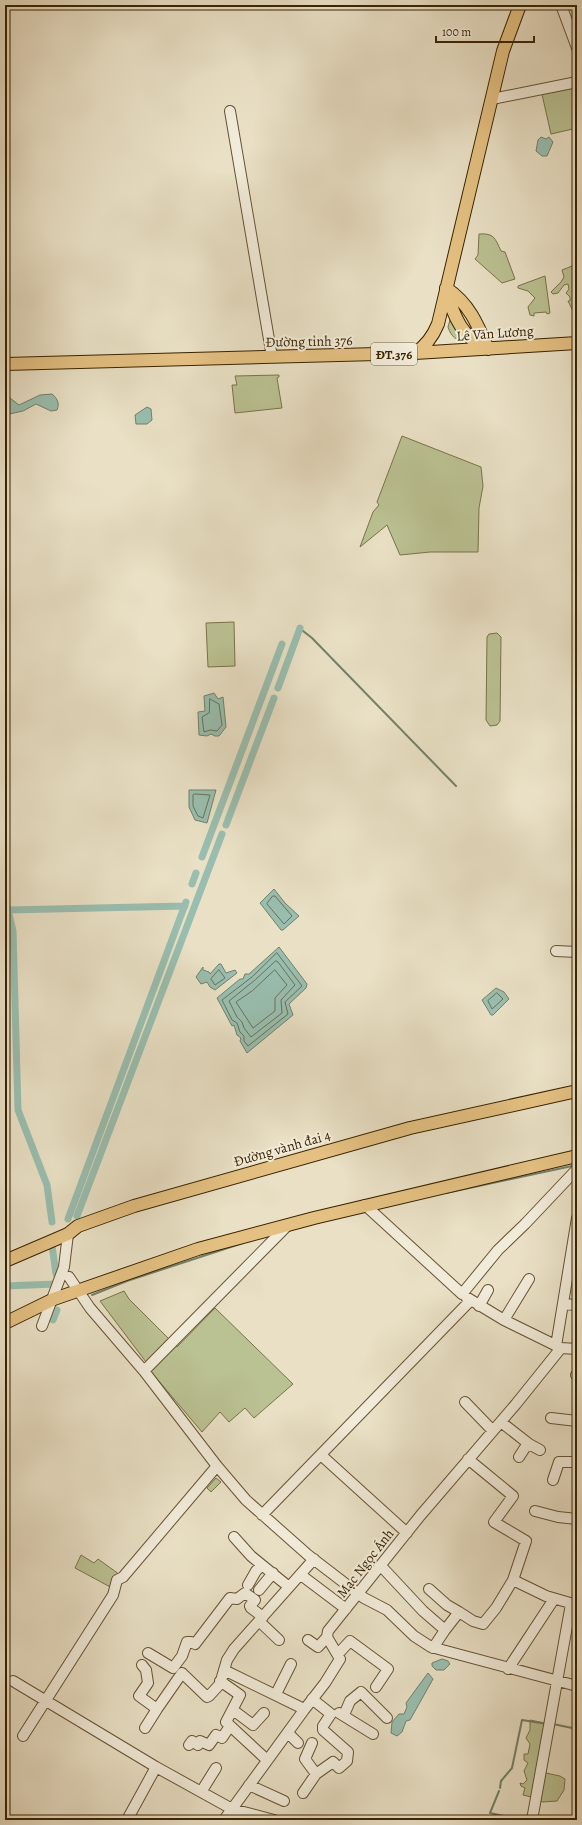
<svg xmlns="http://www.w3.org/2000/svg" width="582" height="1825" font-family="Alegreya,serif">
<rect width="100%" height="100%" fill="#e9e0c5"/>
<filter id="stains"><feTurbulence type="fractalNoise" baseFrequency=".005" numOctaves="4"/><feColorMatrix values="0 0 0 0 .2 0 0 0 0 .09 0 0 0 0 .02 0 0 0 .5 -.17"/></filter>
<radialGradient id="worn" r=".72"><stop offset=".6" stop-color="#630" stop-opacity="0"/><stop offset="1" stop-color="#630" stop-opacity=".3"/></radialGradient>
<!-- green -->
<path fill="#bac192" stroke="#7a724a" d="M577 81V128L551 134 541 90Z
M479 234C494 233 495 238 501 251L505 252 515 279 502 283 475 259 478 255Z
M577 264V309L573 311 568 301H570V297L566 293 569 289 568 284 564 285 558 293 553 294 551 292 561 282 564 277 562 270Z
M545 276 550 313 547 314 546 312 534 313V316L530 315 528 307 535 298 528 291 518 288V286Z
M450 320 467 340C456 342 451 336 448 327Z
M279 375V377L277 378 282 408 235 413 232 385H237L235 376Z
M402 436 481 467 483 486 479 508 478 552H430L400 555 387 525 360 547 373 512 379 505 377 502Z
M234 622 235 666 208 667 206 623Z
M497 633 501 637 500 721 497 725 490 726 486 720 487 637 489 634Z
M124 1291 129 1299 177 1347 215 1308 293 1384 254 1418 245 1408 229 1422 220 1412 202 1432 152 1373 146 1362 100 1301Z
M216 1478 221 1482 211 1492 207 1488Z
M81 1555 94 1563 98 1559 123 1577 114 1589 75 1568Z
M530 1720 550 1724 541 1772 560 1776 565 1779 564 1790 557 1801 542 1802 539 1799 523 1795 525 1788 521 1786 520 1783 523 1784 527 1780 524 1771 528 1763 524 1760V1754H528L530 1744 526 1738 530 1730Z"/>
<!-- water -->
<path fill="#99beaf" stroke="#738069" d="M541 137 546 139 549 137 553 142 547 156H542L536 151 538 140Z
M5 394 19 405 40 395 52 394C57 398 60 403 57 410L51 411 36 404 23 411 5 415Z
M147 407 151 409 152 420 147 424H136L135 415Z
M214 693 218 699 223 697 226 727 219 736H215L211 734 207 736 199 735 198 712 205 711 204 696Z
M189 790H216L207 823 195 820 189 807Z
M274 889 285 903 299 916 283 930H281L260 903Z
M279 947 307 984 306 988 289 1004 293 1015 247 1053 240 1041 241 1038 237 1035 234 1025 232 1026 217 998 240 979H243L245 974H249Z
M219 964H221L226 973 235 970 237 973 215 990 210 987 207 982 201 984 196 977 203 967V970L209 972 210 974Z
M496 988 504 992 509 999 493 1015H491L482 1000Z
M442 1659 448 1661 450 1664 444 1670H436L432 1666V1663Z
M428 1673 433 1679 410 1720 406 1721 402 1732 397 1736 391 1733 392 1722 399 1714H404L407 1707 406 1703Z"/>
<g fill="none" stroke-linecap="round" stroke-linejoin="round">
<!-- shore -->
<path stroke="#6a7058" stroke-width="1" d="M210 699 219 704 222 725 217 731 210 730 204 732 202 717 209 713Z
M195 794 210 795 203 818 198 816 193 806V795Z
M273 896H275L292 916 284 924 267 904Z
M277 953 302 986 285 1002 288 1014 248 1046 244 1041V1036L240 1032 237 1023 232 1020 222 1000 252 977Z
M276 961 278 962 295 985 281 1000 282 1013 251 1037 244 1028 242 1022 237 1017 229 1001 255 980Z
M219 970 225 978 215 985 211 979Z
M275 970 287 985 275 998V1011L253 1028 236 1002 252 991Z
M497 993 503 999 492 1009 488 1001Z"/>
<!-- stream -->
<path stroke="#738069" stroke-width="2" d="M298 627 312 638 456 786
M446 1193 572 1166
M92 1295 127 1281 243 1243
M553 1724 577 1729
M500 1788 501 1781 512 1768 522 1720 547 1724
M499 1791 490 1813 522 1820"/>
<!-- canal -->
<path stroke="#99beaf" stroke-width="7" d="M278 688 300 628
M226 825 274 698
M202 857 282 644
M192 884 196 873
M77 1216 222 834
M68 1219 186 902
M52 1222 47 1185 18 1110 13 931 8 910 185 906
M52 1245 56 1274
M5 1286 56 1284
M53 1320 57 1310"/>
<defs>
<path id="minor" d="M561 5 577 48
M492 99 577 82
M230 111 272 357
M556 951 577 952
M365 1205 462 1294 498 1250 525 1224 577 1169
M69 1277 90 1308 144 1371 217 1466 246 1500 308 1555 364 1598 387 1610 414 1636 431 1647 577 1686
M466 1297 504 1320 561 1348
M564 1304 577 1305
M479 1306 488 1290
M504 1320 529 1279
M42 1326 64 1267 68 1234
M556 1346 577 1218
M144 1371 289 1224
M576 1375H577
M465 1402 493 1431
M551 1418 577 1421
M501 1422 529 1444 540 1450
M321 1455 407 1533
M519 1457 528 1443
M468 1459 513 1496 494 1522 526 1541 513 1580 546 1596 577 1605
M553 1480 559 1462H577
M535 1511 558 1517 577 1519
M262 1515 470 1301
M234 1537 251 1556 289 1587
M381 1566 423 1611 445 1630 459 1612 473 1621 483 1624 496 1608 513 1580
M301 1575 346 1609
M248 1585 256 1571 262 1565
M429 1589 447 1605 459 1612
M259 1590 273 1573
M259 1621 279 1640
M308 1640 318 1647 327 1637
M433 1648 445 1630
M148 1653 173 1668 182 1656 187 1642H191L195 1644 230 1598 237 1599 245 1593 255 1600 250 1606 251 1608 263 1617
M338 1654 350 1641 388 1669 376 1687
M142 1665 146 1670 148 1683 139 1696 157 1709 182 1673 207 1697 209 1696 220 1684 227 1660 234 1649 314 1559
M508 1669 554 1599
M224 1670 304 1709
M13 1681 156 1767 232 1809 274 1820
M220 1681 240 1695 226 1722 267 1760
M276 1694 291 1664
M233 1710 253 1725 264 1713
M339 1713 373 1734
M344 1715 350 1701 361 1692 387 1718
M145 1728 157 1709
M288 1733 298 1743
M23 1736 113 1595 117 1580 123 1577 217 1466
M312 1743 305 1759 316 1774 333 1762 339 1768 347 1761 348 1752 323 1730V1726L331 1714 312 1699
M189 1745 192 1741 198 1745 200 1741 209 1745 216 1735 222 1738 230 1726
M249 1785 284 1801
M201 1792 216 1768
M303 1793 316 1774
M127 1820 156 1767
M224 1820 304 1710 325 1683 340 1659 327 1637 328 1631 420 1516 516 1404 561 1348 577 1349
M532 1820 571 1604"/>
<path id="major" d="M446 288C469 303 478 325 488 349
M447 291C453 316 463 339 488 349
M415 353 577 343
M5 364 415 353C426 346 433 336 438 324L503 51 520 5
M5 1261 68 1234 78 1226 134 1206 410 1128 577 1091
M5 1323 54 1299 198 1249 314 1218 577 1156"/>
</defs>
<!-- minor casing -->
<use href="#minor" stroke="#665232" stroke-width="12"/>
<!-- major casing -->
<use href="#major" stroke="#3a2301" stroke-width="14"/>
<!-- minor -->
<use href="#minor" stroke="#f1ebd9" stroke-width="10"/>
<!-- major -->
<use href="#major" stroke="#e4c082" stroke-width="12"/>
</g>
<g text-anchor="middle" stroke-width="4" stroke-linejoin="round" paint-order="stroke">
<!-- shield labels -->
<rect fill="#f1ebd9" stroke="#715f42" stroke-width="1" x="371" y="343" width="46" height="22" rx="3"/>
<g font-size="13" font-weight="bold" fill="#3a2301">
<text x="394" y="359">ĐT.376</text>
</g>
<!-- street labels -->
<g font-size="14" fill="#3a2301" stroke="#f1ebd9">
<text transform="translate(495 333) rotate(-4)" y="5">Lê Văn Lương</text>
<text transform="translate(309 341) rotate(-1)" y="5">Đường tỉnh 376</text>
<text transform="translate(282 1148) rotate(-16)" y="5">Đường vành đai 4</text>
<text transform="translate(365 1563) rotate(-52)" y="5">Mạc Ngọc Ánh</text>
</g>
</g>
<!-- margin -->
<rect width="582" height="1825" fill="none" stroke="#e9e0c5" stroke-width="20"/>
<rect x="6" y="6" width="570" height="1813" fill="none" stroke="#3a2301" stroke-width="2"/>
<rect x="10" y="10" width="562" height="1805" fill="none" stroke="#3a2301"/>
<!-- scale -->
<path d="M436 36v6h98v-6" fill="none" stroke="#3a2301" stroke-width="2"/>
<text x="442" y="36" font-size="12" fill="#3a2301" stroke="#f1ebd9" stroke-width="3" paint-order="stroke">100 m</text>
<rect width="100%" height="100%" filter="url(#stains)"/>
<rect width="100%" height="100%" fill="url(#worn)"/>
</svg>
